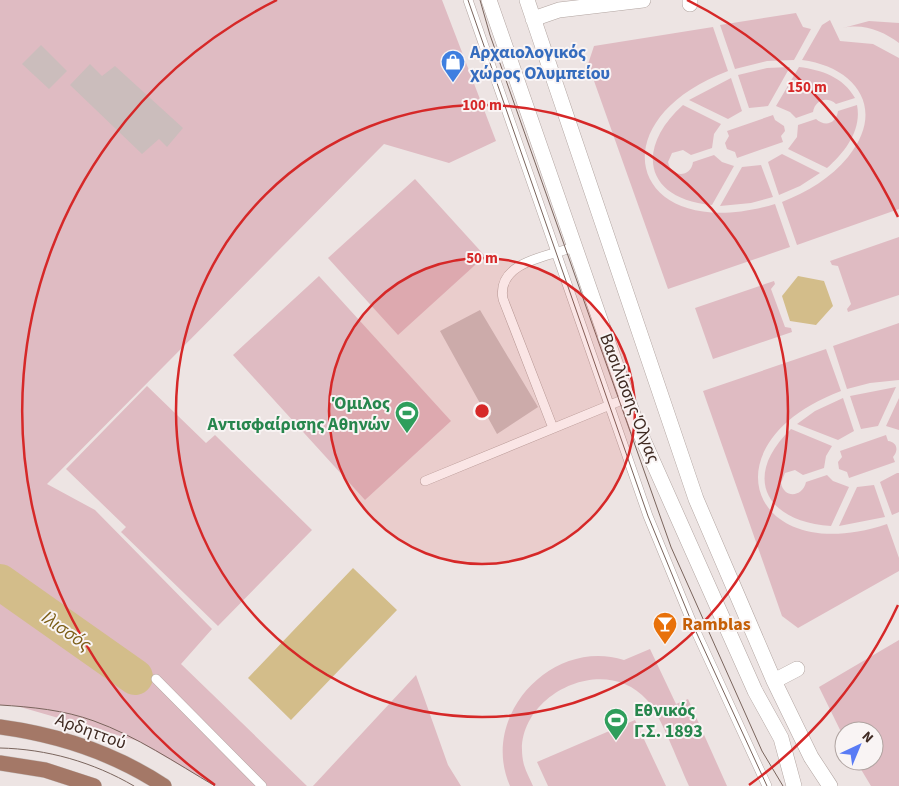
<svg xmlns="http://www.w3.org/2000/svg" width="899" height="786" font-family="'Source Sans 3',sans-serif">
<rect width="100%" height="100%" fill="#ede4e3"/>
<!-- green -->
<path fill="#dfbbc2" d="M0 0H442L496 141 449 163 384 144 47 484 95 510 212 629 181 664 307 786H215L138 741 17 706 0 705Z
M796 13 803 27 811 29 794 60 767 61 735 69 720 25Z
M830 20 840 41 873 44 899 58V209L797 245 782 202C807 192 831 178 848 157 887 109 856 67 802 60L822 25Z
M869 21 899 23V43C883 31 863 23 843 28Z
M713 27 728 71C593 122 632 247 775 204L790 247 668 289 588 64 594 46Z
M790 67 768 106 749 108 738 75 767 68Z
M799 67C822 70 843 77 855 98L836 104C827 96 815 100 813 112L796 118 790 112 776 106Z
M731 78 742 111 728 119 689 100Z
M683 105 721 124 714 134 712 148 691 155 683 150 672 153 668 162C671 178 691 178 693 162L714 155 722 162 734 166 712 205C644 199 635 148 683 105Z
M857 105C862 130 845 152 827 168L788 149 797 137 798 125 816 119C825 127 836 124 838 111Z
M773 115 775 120 784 126 785 131 781 136 783 142 737 158 735 152 727 149 725 143 729 136 727 131Z
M782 154 820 173 800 186 779 195 768 162Z
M761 165 773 197 751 203 720 206 742 167Z
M415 179 485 256 398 335 328 258Z
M899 237V295L848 312 847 309 851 304 838 266 832 265 830 261Z
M319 276 451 421 365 500 233 355Z
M774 281 775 284 771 289 785 327 791 328 792 332 713 359 695 308Z
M899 323V380L870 383 847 389 833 346Z
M826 349 841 391C703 443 750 570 887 524L899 558V571L798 628 782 616 703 391Z
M147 386 206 443 215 435 312 530 218 626 121 532 126 527 66 469Z
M896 387 878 426 861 429 850 396Z
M843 398 854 431 838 440 797 424 815 411Z
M899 398V430L886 426Z
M791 429 832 446 826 456 824 468 803 475 795 470 785 473 781 483C784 499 803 497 806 482L827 475 833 481 849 487 831 526C766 522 741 477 791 429Z
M886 435 888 441C897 442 899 450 893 457L895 462 849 478 847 472 839 469 838 462 842 457 840 451Z
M897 473H899V512L892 515 880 482Z
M874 485 885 517 839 526 857 487Z
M899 640V786H871L856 761H874V731H844V738L819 687Z
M650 649 676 704 688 699 727 786H689C679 765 661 715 647 700 602 649 507 700 524 765 526 772 530 779 533 786H510C479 716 552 637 624 660Z
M416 675 448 765 461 786H313Z
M635 720 666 786H548L537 762Z"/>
<!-- water -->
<path fill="#d3bd8a" d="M798 276 824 281 833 306 816 325 790 321 782 296Z
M353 568 397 610 291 720 248 678Z"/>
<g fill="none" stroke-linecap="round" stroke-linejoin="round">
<!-- river -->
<path stroke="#d3bd8a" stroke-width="36" d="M0 582 135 677"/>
</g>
<!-- building -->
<path fill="#cbbdbc" d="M41 45 67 71 49 89 22 64Z
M90 64 102 76 115 66 183 128 167 147 159 139 142 154 70 85Z
M480 310 538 407 497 434 440 331Z"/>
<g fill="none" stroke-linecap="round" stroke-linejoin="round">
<defs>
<path id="lane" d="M468 0 648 516 692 623 767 786
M553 428 503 299C496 262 548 256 575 247
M425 481 627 398
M156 679 262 786"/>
<path id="street" d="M489 0 637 426 755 691 781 738 794 786
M527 0 696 499 774 681 811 757 830 786
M690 0V4
M533 19 559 10 643 0
M774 681 797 669"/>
<path id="primary" d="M0 727C59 735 114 753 164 786
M0 763 45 770 94 786"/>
</defs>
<!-- lane casing -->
<use href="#lane" stroke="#b2a5a1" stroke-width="10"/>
<!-- street casing -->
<use href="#street" stroke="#b2a5a1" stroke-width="16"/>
<!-- primary casing -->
<use href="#primary" stroke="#c9c3c1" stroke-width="16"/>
<!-- lane -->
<use href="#lane" stroke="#fff" stroke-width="9"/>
<!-- street -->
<use href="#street" stroke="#fff" stroke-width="15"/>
<!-- primary -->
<use href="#primary" stroke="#a47867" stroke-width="15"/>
<!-- tram -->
<path stroke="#7a655d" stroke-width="1" d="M468 0 648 516 692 623 767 786
M480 0 490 35 671 547 762 751 783 786
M0 705C32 707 64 710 94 721 136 736 176 763 215 786
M0 748C47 749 93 762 134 786"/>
</g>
<!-- distance rings -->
<circle cx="482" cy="411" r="153" fill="#d62828" fill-opacity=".12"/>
<g fill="none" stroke="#d62828" stroke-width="2.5">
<circle cx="482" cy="411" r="153"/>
<circle cx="482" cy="411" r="306"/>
<path d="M898 605A459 459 0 0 1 749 785M215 785A459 459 0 0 1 277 0M687 0A459 459 0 0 1 898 217"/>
</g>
<!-- icons -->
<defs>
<symbol id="shop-pin" viewBox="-11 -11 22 30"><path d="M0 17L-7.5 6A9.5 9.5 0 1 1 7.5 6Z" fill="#3f7fe0" stroke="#f9f4f4"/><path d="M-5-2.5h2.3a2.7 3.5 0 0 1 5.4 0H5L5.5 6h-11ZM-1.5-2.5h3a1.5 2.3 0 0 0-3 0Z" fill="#fff"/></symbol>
<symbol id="stadium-pin" viewBox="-11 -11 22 30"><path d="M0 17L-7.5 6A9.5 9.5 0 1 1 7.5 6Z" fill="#2e9e5b" stroke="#f9f4f4"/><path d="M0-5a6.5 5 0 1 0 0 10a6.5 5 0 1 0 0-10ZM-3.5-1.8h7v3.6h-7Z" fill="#fff"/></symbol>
<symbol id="bar-pin" viewBox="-11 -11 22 30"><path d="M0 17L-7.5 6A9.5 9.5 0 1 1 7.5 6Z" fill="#e8710a" stroke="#f9f4f4"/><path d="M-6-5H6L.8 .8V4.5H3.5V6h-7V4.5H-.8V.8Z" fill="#fff"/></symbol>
</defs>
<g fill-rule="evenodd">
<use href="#shop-pin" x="439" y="48" width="28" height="38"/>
<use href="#stadium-pin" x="393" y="399" width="28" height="38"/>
<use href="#bar-pin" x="651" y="610" width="28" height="38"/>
<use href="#stadium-pin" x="602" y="706" width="28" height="38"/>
</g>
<g text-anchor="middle" stroke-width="4" stroke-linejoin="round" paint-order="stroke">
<!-- shop labels -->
<g font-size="18" font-weight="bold" fill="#366cbe" stroke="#f9f4f4" text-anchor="start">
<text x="470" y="58">Αρχαιολογικός<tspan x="470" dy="21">χώρος Ολυμπείου</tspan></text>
</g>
<!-- street labels -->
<g font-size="18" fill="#3f2a22" stroke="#f9f4f4">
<text transform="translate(630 398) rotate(69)" y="6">Βασιλίσσης Όλγας</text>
<text transform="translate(91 731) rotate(20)" y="6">Αρδηττού</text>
</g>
<!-- leisure labels -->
<g font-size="18" font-weight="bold" fill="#27864d" stroke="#f9f4f4" text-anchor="end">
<text x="390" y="409">Όμιλος<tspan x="390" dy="21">Αντισφαίρισης Αθηνών</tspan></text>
<text x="634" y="716" text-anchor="start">Εθνικός<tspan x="634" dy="21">Γ.Σ. 1893</tspan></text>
</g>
<!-- food labels -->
<g font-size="18" font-weight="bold" fill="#c56008" stroke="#f9f4f4" text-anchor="start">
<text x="682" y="630">Ramblas</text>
</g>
<!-- water labels -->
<g font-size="19" font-style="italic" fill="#7d601a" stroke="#f9f4f4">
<text transform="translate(67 630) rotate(35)" y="7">Ιλισσός</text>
</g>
</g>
<circle cx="482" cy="411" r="8" fill="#d62828" stroke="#f9f4f4" stroke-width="2.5"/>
<g font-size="15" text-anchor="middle" font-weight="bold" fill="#d62828" stroke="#f9f4f4" stroke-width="4" stroke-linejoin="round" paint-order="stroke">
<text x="807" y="92">150 m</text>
<text x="482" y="110">100 m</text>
<text x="482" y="263">50 m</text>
</g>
<!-- north arrow -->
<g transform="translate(859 746) rotate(44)"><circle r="24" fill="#f9f4f4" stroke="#afa3a0"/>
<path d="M0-4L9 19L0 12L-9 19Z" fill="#597bf5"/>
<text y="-8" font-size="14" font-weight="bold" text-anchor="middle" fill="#3f2a22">N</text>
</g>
</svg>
